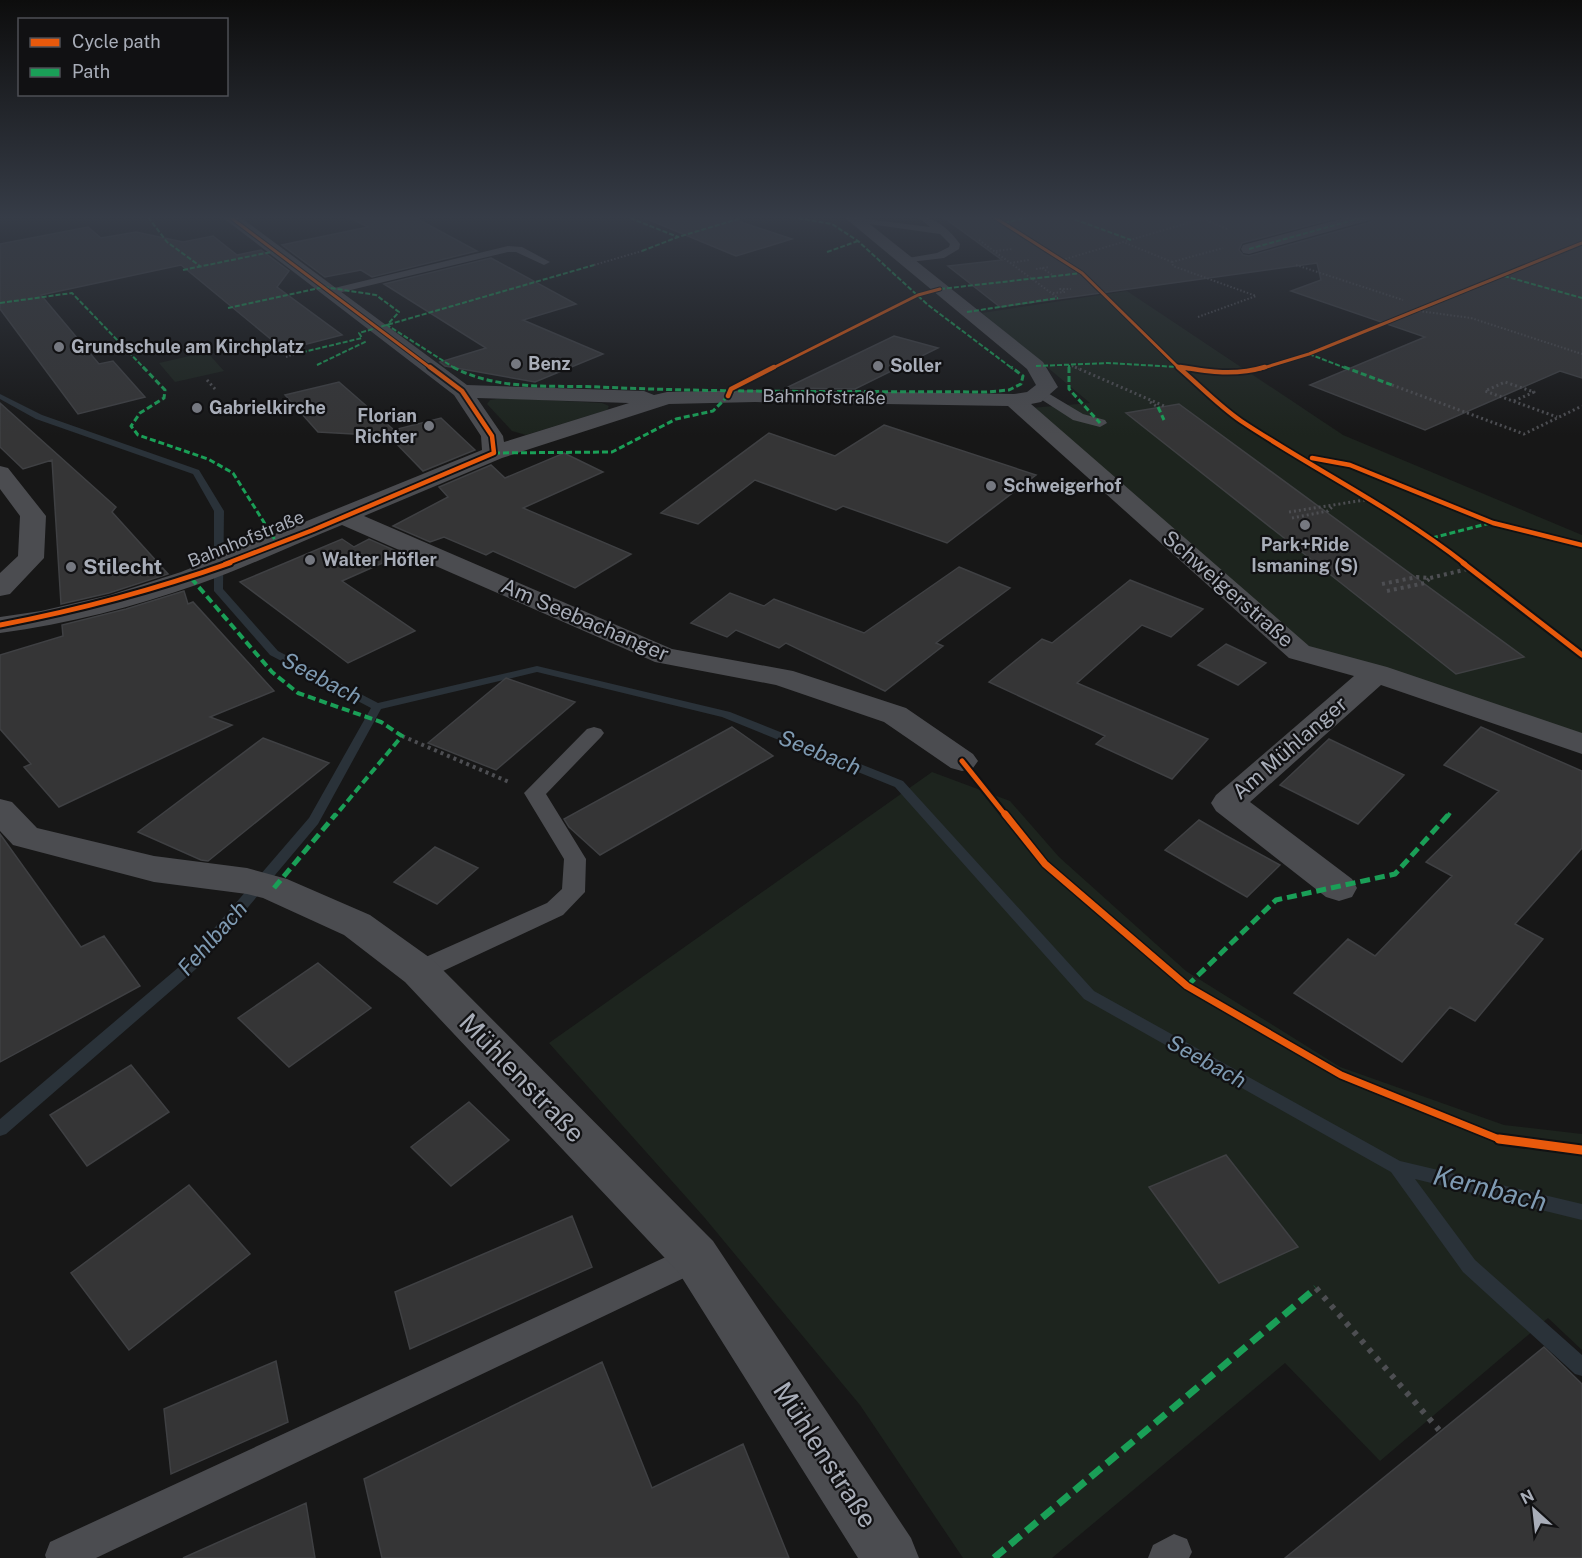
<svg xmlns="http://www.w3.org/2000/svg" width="1582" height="1558" font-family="'Public Sans',sans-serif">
<rect width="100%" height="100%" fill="#171717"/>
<!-- green -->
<path fill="#1d241e" d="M1127 291 1343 435 1582 535V740L1299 652 1030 408 1090 403 982 313Z
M207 352 224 371 175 382 159 363Z
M502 398 602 403 609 406 607 410 526 435 512 431 487 404 490 400Z
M932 772 1010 801 1059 857 1186 971 1340 1067 1504 1125 1582 1134V1350L1548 1318 1380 1461 1285 1363 1052 1558H963L860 1405 704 1217 549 1043Z"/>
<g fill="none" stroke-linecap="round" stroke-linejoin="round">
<!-- stream -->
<path fill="#2a3239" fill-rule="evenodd" d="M0 394 42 415 199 470 224 511 223 589 278 651 378 703 537 666 730 712 903 781 1094 991 1400 1161 1582 1204V1220L1415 1179 1475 1260 1582 1355V1376L1575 1374 1463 1272 1391 1172 1084 999 895 787 722 717 537 672 381 709 318 824 196 969 6 1134 0 1136V1119L186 961 309 818 371 708 270 655 214 591V511L193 474 36 419 0 399Z"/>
</g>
<!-- building -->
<path fill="#353536" stroke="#3f4043" stroke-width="1.5" d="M348 217H414L477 251 372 277 361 270 325 277 282 245 368 227Z
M642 217H726L792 239 736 256Z
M943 217H1341L1242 243 1239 250 1243 255 1249 256 1371 222 1374 217H1582V378L1560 371 1425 430 1310 385 1425 337 1291 291 1321 280 1317 263 1000 307 948 266 1002 260Z
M88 227 101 238 136 232 183 242 213 236 237 255 261 250 289 271 277 287 342 335 284 350 181 265 41 295 99 364 113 361 145 397 78 414 0 309V244Z
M491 258 576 304 523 320 603 354 535 382 445 366 440 362 486 348 384 284Z
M894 336 938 348 855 389 786 388Z
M339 382 394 430 441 418 475 450 423 471 389 436 318 432 285 395Z
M0 403 116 507 112 512 168 574 109 593 61 604 52 460 23 469 0 447Z
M1179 404 1524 657 1456 674 1126 413Z
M884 425 1036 475 947 543 843 506 836 510 755 480 698 524 661 513 769 433 835 456Z
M564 453 603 472 523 508 631 554 575 588 493 551 486 555 444 537 430 542 393 526 448 497 439 487 491 465 505 478Z
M342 539 354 547 369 539 403 554 342 581 415 631 348 663 240 582Z
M959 567 1010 588 936 643 943 646 885 691 786 643 779 648 736 630 727 637 691 623 730 593 764 606 774 599 864 633Z
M1130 580 1203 609 1171 637 1142 625 1077 683 1208 739 1172 779 1096 744 1105 736 989 682 1042 639 1052 643Z
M184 591 188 604 193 602 274 691 210 717 232 725 59 807 24 767 31 764 0 729V655L63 636 62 625 126 609Z
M1226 644 1266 663 1238 685 1198 665Z
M506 678 575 702 496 770 428 743Z
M732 727 773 756 600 855 569 827 564 819Z
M1481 727 1582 771V848L1515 924 1543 939 1475 1021 1450 1007 1402 1062 1294 993 1348 939 1375 956 1452 876 1426 862 1499 791 1444 765Z
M263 738 329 763 208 861 201 860 138 832Z
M1329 739 1404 775 1358 824 1280 785Z
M1199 820 1225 835 1280 865 1247 897 1165 850Z
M0 834 81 947 104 936 140 986 0 1062Z
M435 847 478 868 437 904 394 882Z
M318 963 371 1008 289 1067 238 1018Z
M131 1065 169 1112 87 1166 50 1115Z
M469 1102 509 1140 451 1186 411 1147Z
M1226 1155 1298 1247 1219 1283 1149 1187Z
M189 1185 250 1254 129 1350 71 1273Z
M572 1216 592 1267 410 1349 395 1292Z
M1544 1347 1582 1384V1558H1285Z
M276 1361 288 1422 171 1474 164 1409Z
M602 1362 652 1488 743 1444 789 1558H382L364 1479Z
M306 1503 315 1558H183Z"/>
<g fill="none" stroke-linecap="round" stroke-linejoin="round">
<!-- path-far3 -->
<path stroke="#4d4e52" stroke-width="2" stroke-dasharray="1.5 2" stroke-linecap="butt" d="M1203 219 1227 229
M979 240 1058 298
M996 251 1013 249
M1062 260 1123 242
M1172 262 1223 248
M1010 263 1029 260
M594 265 642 251
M1296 265 1403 300
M1042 268 1054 276
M1036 269 1049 267
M1053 293 1065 292 1060 289H1071
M1419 311 1471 318 1582 354
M1198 317 1256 296 1173 266 1172 262 1123 242 1209 217
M286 357 295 354
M1072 366 1079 369"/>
<!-- path-far2 -->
<path stroke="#4d4e52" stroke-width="3" stroke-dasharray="2 3" stroke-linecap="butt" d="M1075 367 1164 406
M207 380 216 390
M1392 385 1524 434 1582 406
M1514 401 1534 392 1505 382 1485 391 1557 417
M1150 402 1158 407
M1289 512 1371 499
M1292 518 1328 511 1332 507"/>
<!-- path-far1 -->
<path stroke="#4d4e52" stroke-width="4" stroke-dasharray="3 4" stroke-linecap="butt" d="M1382 584 1417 577 1430 578 1472 568
M1387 591 1425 583 1429 579
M402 736 509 782"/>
<!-- path -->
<path stroke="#4d4e52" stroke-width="6" stroke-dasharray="4.5 7" stroke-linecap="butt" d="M1316 1288 1439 1430"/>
<!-- lane -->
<path fill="#4b4c50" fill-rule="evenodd" d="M851 217 930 227 918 217C935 216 950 230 960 244L959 249 944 258 902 263V259L937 253 949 247 950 244 940 234 855 222 850 219Z
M508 246 522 247 550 262 544 265 516 252H508L330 295 324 292 326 290Z
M1041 389 1083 414 1105 420 1107 423 1100 427 1073 420 1036 396 1034 393 1036 390Z
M594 727 601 729 604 733 601 737 546 794 586 859 585 892 563 915 428 978 419 981 410 978 407 971 410 964 547 903 562 889 564 859 524 793 587 729Z
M696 1243 707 1247 711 1257 707 1267 96 1558H46L45 1555 50 1542Z
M1174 1534 1187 1539 1192 1552 1189 1558H1148L1153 1545Z"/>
<!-- street -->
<path fill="#4b4c50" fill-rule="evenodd" d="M222 217H240L467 385 644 391 654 395 667 392 755 390 1014 394 1027 392 1036 385 1027 369 844 217H861L1043 362 1058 387 1041 402 1031 404 1309 646 1387 667 1582 733V754L1381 685 1250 802 1352 879 1357 888 1352 897 1339 901 1326 897 1216 811 1211 803 1216 795 1354 676 1289 658 1008 406 755 402 669 404 502 458 364 516 672 649 793 671 906 708 973 754 978 761 973 768 962 771 951 768 884 722 776 685 655 662 342 525C295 544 247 567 199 584 134 607 68 624 0 633V617L41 611 110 595 181 572 482 450 481 436 454 395ZM477 398 629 403 504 442 503 436Z
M1348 217H1372L1370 220 1249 254 1243 253 1241 249 1243 245Z
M0 466 8 468 46 516 44 558 10 594 0 596V573L18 556 20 516 0 489Z
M0 799 12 802 37 828 154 856 247 868 287 879 370 915 433 960 713 1241 911 1538 919 1558H858L679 1273 405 982 344 935 263 898 247 894 154 882 13 845 0 831Z"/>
<!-- quiet-far4 -->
<path stroke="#1a9f57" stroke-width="2" stroke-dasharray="5 2" stroke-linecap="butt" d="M148 217 167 242 200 266
M791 217 832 224 858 241 928 305 1013 369
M1068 217 1131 240
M1567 217 1582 220
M630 218 678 237
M1004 223 1029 217
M1249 249 1364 217
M642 251 678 237 745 217
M827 252 858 241
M183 270 276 251
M1504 276 1582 298
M940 289 1082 273
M0 303 72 293 145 369
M228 308 324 287 376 295 399 312 387 325 456 369
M967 312 1058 298
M295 354 362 338 359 333 594 265
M1309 354 1348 369
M317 365 367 341
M1069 365V369
M1036 366 1108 363 1177 367"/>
<!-- quiet-far3 -->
<path stroke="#1a9f57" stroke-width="3" stroke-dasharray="6 3" stroke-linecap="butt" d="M143 367 165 390 164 398 140 413 131 426 138 435 208 459 233 473 277 543
M453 367C497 391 551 385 600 387 729 393 858 391 987 392L1009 390 1021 384 1023 376 1011 367
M1069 367V389L1100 423
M1344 367 1392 385
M1158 407 1164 420
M494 453 612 452 676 419 713 411 728 396
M1432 538 1490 523"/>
<!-- quiet-far2 -->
<path stroke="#1a9f57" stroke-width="4" stroke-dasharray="8 4" stroke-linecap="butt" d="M191 578 272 672 298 693 381 722 402 736 335 816
M1448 816 1450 813"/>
<!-- quiet-far1 -->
<path stroke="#1a9f57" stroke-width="5" stroke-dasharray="10 5" stroke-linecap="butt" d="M274 888 336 814
M1187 986 1276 900 1395 874 1449 814"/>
<!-- quiet -->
<path stroke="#1a9f57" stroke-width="7" stroke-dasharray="14 7" stroke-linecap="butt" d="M994 1558 1316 1288"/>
<defs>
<path id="cycleway-far4" d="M230 217 432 369
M994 217 1082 273 1180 369
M1178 367 1189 369
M771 369 918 295 940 289
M1260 369 1309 354 1582 243"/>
<path id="cycleway-far3" d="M1178 367C1199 385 1219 406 1241 421 1315 470 1395 509 1465 564
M1180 367C1210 372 1235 376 1265 367
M728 396 731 389 774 367
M1312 458 1350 465 1493 523 1582 545
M225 564 313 530 494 453 492 436 462 391 430 367"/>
<path id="cycleway-far2" d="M1463 563 1582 655
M0 625C79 610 154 590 230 563
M962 761 1006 816"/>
<path id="cycleway-far1" d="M1005 814 1045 864 1187 986 1341 1075 1499 1139 1509 1140"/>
<path id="cycleway" d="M1499 1139 1582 1150"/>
</defs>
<!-- cycleway-far4 casing -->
<use href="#cycleway-far4" stroke="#111113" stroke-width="5"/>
<!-- cycleway-far3 casing -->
<use href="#cycleway-far3" stroke="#111113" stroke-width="8"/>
<!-- cycleway-far2 casing -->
<use href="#cycleway-far2" stroke="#111113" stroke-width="9"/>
<!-- cycleway-far1 casing -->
<use href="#cycleway-far1" stroke="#111113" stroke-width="10"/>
<!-- cycleway casing -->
<use href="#cycleway" stroke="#111113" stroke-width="13"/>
<!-- cycleway-far4 -->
<use href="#cycleway-far4" stroke="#e8590c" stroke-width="3"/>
<!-- cycleway-far3 -->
<use href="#cycleway-far3" stroke="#e8590c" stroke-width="4.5"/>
<!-- cycleway-far2 -->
<use href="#cycleway-far2" stroke="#e8590c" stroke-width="5"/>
<!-- cycleway-far1 -->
<use href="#cycleway-far1" stroke="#e8590c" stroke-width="7"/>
<!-- cycleway -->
<use href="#cycleway" stroke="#e8590c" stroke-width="9"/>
</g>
<!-- sky -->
<linearGradient id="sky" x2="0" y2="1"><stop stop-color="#0d0d0d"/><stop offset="0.5" stop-color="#363c47"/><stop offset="1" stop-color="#363c47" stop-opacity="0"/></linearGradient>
<rect width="1582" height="435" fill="url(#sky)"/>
<!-- markers -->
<g fill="#757880" stroke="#111113" stroke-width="2">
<circle cx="59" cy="347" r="6"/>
<circle cx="516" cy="364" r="6"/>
<circle cx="878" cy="366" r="6"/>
<circle cx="197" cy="408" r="6"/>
<circle cx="429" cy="426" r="6"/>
<circle cx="991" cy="486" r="6"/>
<circle cx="1305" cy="525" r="6"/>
<circle cx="310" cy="560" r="6"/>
<circle cx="71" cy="567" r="6"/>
</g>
<g text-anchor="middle" stroke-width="4.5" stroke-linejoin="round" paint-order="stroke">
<!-- far-poi labels -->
<g font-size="18" font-weight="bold" fill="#a8adb8" stroke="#111113" text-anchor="start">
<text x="71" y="353">Grundschule am Kirchplatz</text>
<text x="528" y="370">Benz</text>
<text x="890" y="372">Soller</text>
<text x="209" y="414">Gabrielkirche</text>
<text x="417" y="422" text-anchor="end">Florian<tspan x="417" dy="21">Richter</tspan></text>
<text x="1003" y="492">Schweigerhof</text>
<text x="1305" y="551" text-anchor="middle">Park+Ride<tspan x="1305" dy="21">Ismaning (S)</tspan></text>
<text x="322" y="566">Walter Höfler</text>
</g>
<!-- far-street labels -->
<g font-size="18" fill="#a8adb8" stroke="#111113">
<text transform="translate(824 397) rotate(1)" y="6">Bahnhofstraße</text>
<text transform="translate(246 539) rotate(-22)" y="6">Bahnhofstraße</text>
</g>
<!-- poi labels -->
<g font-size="21" font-weight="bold" fill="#a8adb8" stroke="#111113" text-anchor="start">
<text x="83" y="574">Stilecht</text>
</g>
<!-- street labels -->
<g font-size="21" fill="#a8adb8" stroke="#111113">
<text transform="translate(1228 589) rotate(41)" y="7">Schweigerstraße</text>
<text transform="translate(585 620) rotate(23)" y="7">Am Seebachanger</text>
<text transform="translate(1290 748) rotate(-41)" y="7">Am Mühlanger</text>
</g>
<!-- water labels -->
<g font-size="22" font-style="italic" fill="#7f9bb3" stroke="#111113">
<text transform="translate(322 678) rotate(28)" y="8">Seebach</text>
<text transform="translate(820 752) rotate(22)" y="8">Seebach</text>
<text transform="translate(212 938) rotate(-48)" y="8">Fehlbach</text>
<text transform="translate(1207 1061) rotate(29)" y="8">Seebach</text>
</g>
<!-- near-street labels -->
<g font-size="26" fill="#a8adb8" stroke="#111113">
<text transform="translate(522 1078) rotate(46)" y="9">Mühlenstraße</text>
<text transform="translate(825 1455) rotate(57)" y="9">Mühlenstraße</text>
</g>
<!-- near-water labels -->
<g font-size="27" font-style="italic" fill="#7f9bb3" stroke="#111113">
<text transform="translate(1490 1189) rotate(14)" y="9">Kernbach</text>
</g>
</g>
<!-- legend -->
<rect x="18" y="18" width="210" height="78" fill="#111113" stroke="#4d4f55" stroke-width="1.5"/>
<rect x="30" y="38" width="30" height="9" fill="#e8590c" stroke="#4d4f55" stroke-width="1.5"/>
<text x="72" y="48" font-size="18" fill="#a8adb8">Cycle path</text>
<rect x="30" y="68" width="30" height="9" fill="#1a9f57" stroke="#4d4f55" stroke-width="1.5"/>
<text x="72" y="78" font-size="18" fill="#a8adb8">Path</text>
<!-- north arrow -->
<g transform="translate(1534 1510) rotate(333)" stroke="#111113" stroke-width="4.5" paint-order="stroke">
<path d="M0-4.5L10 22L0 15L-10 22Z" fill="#a8adb8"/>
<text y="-9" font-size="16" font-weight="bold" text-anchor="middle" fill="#a8adb8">N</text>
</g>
</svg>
